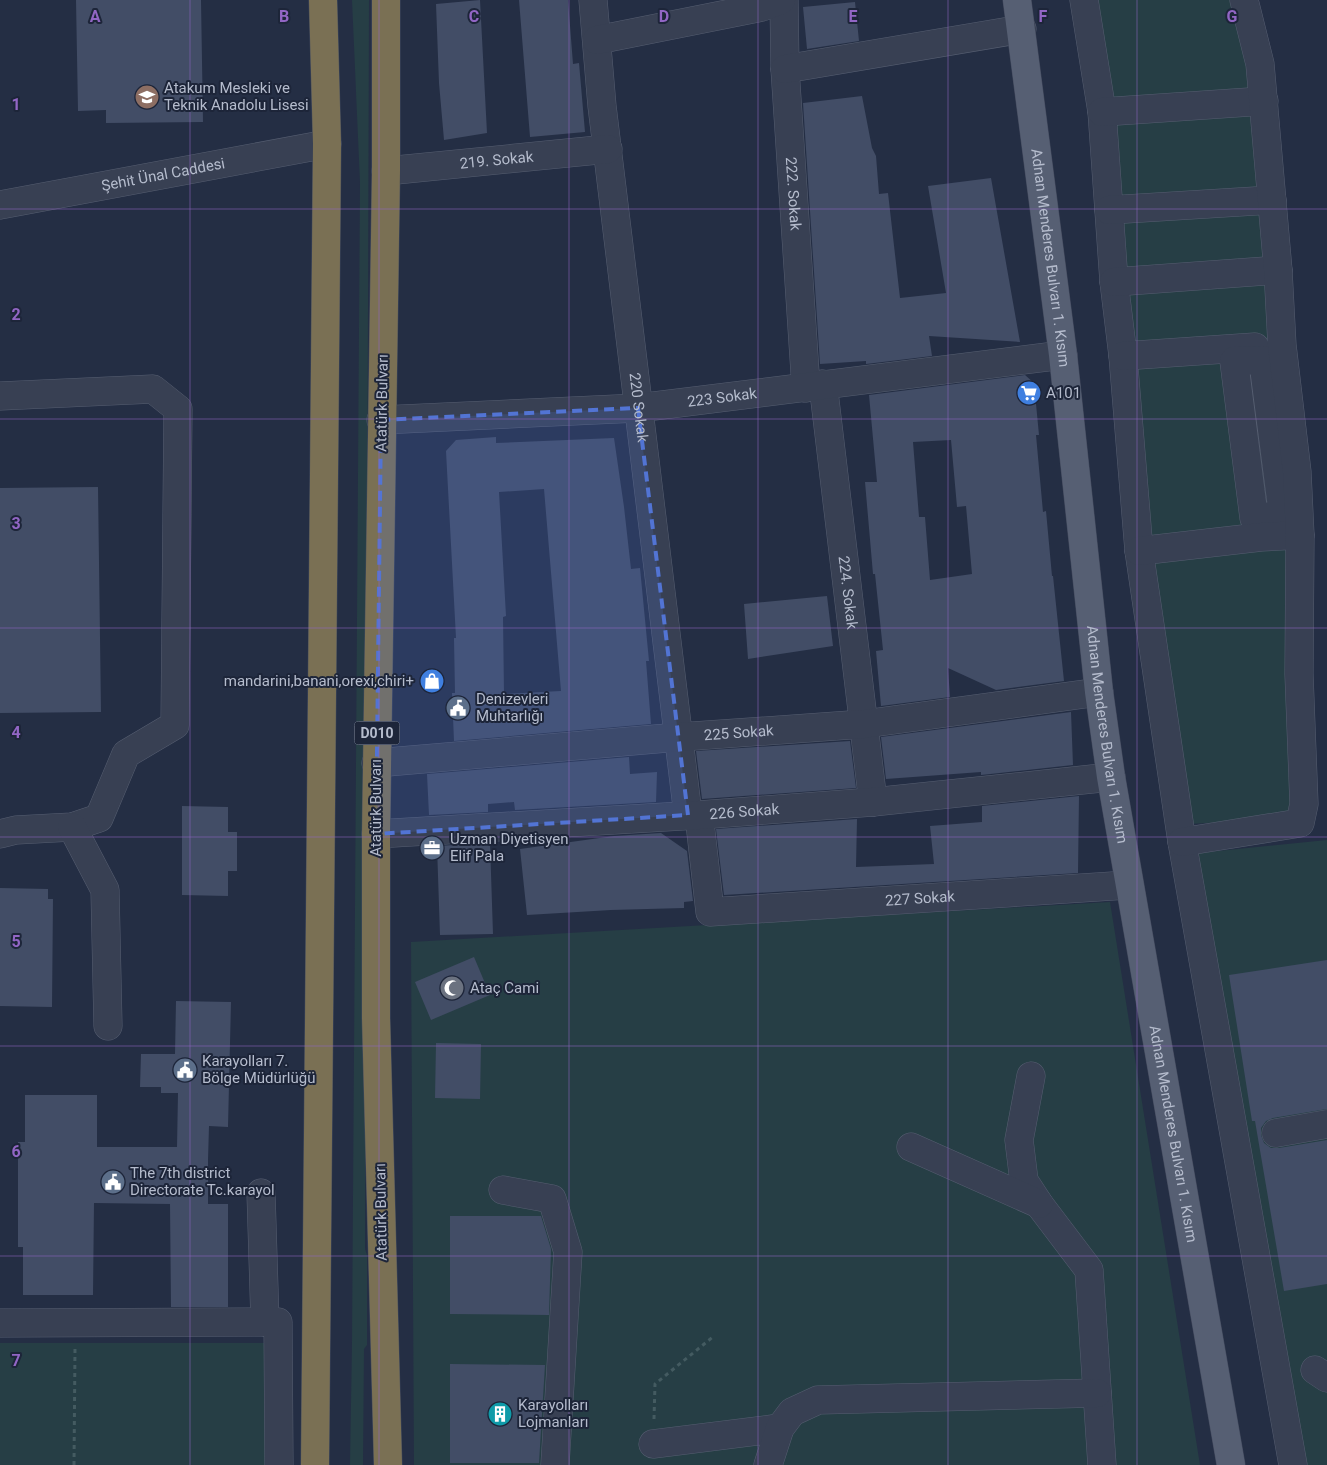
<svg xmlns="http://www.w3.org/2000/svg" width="1327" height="1465" font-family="Roboto,sans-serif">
<rect width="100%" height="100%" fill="#242e44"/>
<!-- green -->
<path fill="#263e45" d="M352 0H369L365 1249 367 1255V1345L364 1349 363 1465H350L352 1342 360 183Z
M1092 0H1237L1254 66 1292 472 1297 818 1188 824 1153 598Z
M1327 840V1465H1303L1198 853Z
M1110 902 1200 1465H414L411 942Z
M0 1343H268L273 1465H0Z"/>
<!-- building -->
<path fill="#424d66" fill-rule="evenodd" d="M76 0H201L203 122 106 123V110L78 111Z
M480 0 487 133 444 140 439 83 436 4Z
M519 0H568L573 64 579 63 585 132 530 137Z
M855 2 859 41 807 49 803 7Z
M862 96 872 148 876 156 879 194 888 193 900 298 946 293 928 186 991 178 1020 342 929 336 932 356 866 364V361L820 364 803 103Z
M1025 375 1034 383 1039 435H1036L1043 512 1046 511 1052 576H1053L1064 681 996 690 948 668 950 697 881 706 876 651 883 650 875 574H873L865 482H877L869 395ZM951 440 957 507 966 506 972 574 930 580 925 517H919L913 442Z
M496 437V443L614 438 624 507 631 569 640 568 649 661H646L651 724 454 741 452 693H455L454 638H456L446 451 456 440ZM544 489 561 691 504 694 503 617 506 616 499 492Z
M98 487 101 712 0 713V488Z
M827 596 833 646 748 659 744 604Z
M1071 712 1073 765 981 775V772L886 779 881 737Z
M850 741 856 788 702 799 696 751Z
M629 757 630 774 657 772 656 802 515 810 514 802 488 804V812L429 815 427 774Z
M1079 796 1078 873 724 895 716 829 857 819 856 867 934 864 930 826 982 822V806Z
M182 806 228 807V832H237V871H228V896L182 895Z
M661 833 687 851 693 901 684 902V908L611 910 527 915 520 849 614 836Z
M490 843 493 934 440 935 437 846Z
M0 888 48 889V899H53L52 1007 0 1006Z
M474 957 490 995 431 1020 415 982Z
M1327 960V1109L1273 1118 1266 1121 1261 1128V1135L1264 1143 1271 1148H1279L1327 1140V1284L1284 1291 1255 1121H1252L1229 975Z
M176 1001 231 1002 228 1127 209 1126 208 1160V1204H228V1307H171L170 1204 94 1203 93 1295H23V1247H18V1142H25V1095H97V1147H177L178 1093H161V1087H140L141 1054H175Z
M436 1043 481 1044 480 1099 435 1098Z
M450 1216H541L551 1249 549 1315 450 1314Z
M450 1364 545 1365 539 1463H450Z"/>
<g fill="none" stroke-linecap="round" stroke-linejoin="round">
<defs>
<g id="minor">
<path id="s1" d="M593 0 602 106 688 815"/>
<path id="s2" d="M784 0 785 69 806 388"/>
<path d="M1084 0 1102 112 1114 282 1123 356 1139 551 1182 842 1293 1465"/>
<path d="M597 40 762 7 781 0"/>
<path d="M785 69 1022 29"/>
<path d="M1102 112 1264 101"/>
<path id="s3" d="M386 171 608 149"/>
<path id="s4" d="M0 205 327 144"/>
<path d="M1109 210 1272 200"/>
<path d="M1114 282 1278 270"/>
<path d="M1123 356 1255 347"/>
<path d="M1263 360 1283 515 1254 518 1234 361Z"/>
<path id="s5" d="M823 384 873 802"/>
<path d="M0 396 153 389 178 409 175 725 126 754 99 818 72 827 16 830 0 834"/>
<path id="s6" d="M381 420 638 408 1063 355"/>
<path d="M1139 551 1261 537 1300 535"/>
<path id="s7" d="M376 763 679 737 864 724 1099 692"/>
<path id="s8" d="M699 815 710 912 1128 885"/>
<path d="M72 827 105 890 108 1026"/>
<path id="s9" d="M376 834 699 815 873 802 1111 777"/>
<path d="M1182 842 1300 823 1304 804 1299 674 1300 535 1297 472 1282 345 1278 270 1260 64 1244 0"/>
<path d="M1031 1076 1019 1140 1024 1181 1039 1204 1089 1270 1102 1465"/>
<path d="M1276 1133 1327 1124"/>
<path d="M911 1147 1039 1204"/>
<path d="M503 1190 552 1199 568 1252 555 1465"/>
<path d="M261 1193 265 1322"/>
<path d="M0 1323 278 1322 279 1465"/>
<path d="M1315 1370 1327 1378"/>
<path d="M653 1444 780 1428"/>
<path d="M768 1465 780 1428 792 1412 818 1400 1097 1393"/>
</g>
<g id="major">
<path id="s10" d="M1017 0 1063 355 1099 692 1111 777 1231 1465"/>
</g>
<path id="highway" d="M386 0V171L376 834V1018L388 1465
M315 1465 327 144 323 0"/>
</defs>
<!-- minor casing -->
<use href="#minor" stroke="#565e71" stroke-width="29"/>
<!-- major casing -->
<use href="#major" stroke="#42495d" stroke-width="29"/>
<!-- highway casing -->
<use href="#highway" stroke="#434b5e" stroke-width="29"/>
<!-- path -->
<path stroke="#445b61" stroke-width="3" stroke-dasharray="4 4" stroke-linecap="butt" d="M654 1419 655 1384 714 1336
M74 1465 75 1348"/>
<!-- minor -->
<use href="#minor" stroke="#384053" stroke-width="28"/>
<!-- major -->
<use href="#major" stroke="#565f73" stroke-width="28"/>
<!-- highway -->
<use href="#highway" stroke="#7a7054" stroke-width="28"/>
</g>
<!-- marked area -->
<path fill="#5274d4" fill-opacity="0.2" stroke="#5274d4" stroke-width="4" stroke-dasharray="10 6" stroke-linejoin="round" d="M638 408 688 815 376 834 381 420Z"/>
<!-- grid -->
<path fill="none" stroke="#9266c5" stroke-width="1" stroke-opacity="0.55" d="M190 0V1465M379 0V1465M569 0V1465M758 0V1465M948 0V1465M1137 0V1465M0 209H1327M0 419H1327M0 628H1327M0 837H1327M0 1046H1327M0 1256H1327"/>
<!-- icons -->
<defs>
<symbol id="school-disc" viewBox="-11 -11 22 22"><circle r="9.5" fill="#8d6e63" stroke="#1d2539"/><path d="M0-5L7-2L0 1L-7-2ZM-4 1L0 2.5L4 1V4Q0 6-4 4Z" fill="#fff"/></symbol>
<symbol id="supermarket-disc" viewBox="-11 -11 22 22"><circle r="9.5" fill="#3f7fe0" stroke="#1d2539"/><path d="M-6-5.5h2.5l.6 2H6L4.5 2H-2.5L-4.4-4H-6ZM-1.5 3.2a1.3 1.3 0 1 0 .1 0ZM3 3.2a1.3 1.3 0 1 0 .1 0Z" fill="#fff"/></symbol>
<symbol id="shop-disc" viewBox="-11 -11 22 22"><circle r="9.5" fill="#3f7fe0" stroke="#1d2539"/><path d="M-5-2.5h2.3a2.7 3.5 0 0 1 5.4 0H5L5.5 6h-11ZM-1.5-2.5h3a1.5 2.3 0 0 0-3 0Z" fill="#fff"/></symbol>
<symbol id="civic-disc" viewBox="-11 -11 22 22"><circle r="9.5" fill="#5c6f8a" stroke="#1d2539"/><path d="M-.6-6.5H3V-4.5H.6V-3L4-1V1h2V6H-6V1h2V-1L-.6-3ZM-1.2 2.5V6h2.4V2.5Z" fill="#fff"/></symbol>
<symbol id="office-disc" viewBox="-11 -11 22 22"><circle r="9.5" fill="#5c6f8a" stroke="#1d2539"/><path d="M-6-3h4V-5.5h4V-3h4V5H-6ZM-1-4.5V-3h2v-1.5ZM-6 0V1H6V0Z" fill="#fff"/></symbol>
<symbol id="mosque-disc" viewBox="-11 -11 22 22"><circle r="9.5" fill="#6b7280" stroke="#1d2539"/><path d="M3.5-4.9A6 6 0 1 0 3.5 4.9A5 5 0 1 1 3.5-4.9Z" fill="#fff"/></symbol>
<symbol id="building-disc" viewBox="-11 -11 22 22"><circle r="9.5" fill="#0f9aa8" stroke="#1d2539"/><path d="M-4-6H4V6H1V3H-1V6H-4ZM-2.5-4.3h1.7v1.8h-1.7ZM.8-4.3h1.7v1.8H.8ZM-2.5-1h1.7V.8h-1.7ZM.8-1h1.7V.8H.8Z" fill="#fff"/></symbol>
</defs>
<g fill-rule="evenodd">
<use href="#school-disc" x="133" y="83" width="28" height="28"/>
<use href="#supermarket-disc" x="1015" y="379" width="28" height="28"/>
<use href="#shop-disc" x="418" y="667" width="28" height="28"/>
<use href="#civic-disc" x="444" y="694" width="28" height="28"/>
<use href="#office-disc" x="418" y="834" width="28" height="28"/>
<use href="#mosque-disc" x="438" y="974" width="28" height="28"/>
<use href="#civic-disc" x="171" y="1056" width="28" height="28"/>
<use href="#civic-disc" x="99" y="1168" width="28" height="28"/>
<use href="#building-disc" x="486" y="1400" width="28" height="28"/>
</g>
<g text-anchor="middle" stroke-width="4" stroke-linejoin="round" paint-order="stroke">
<!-- shield labels -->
<rect fill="#1d2539" stroke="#878fa1" stroke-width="1" x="354.5" y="721.5" width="45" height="23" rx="4"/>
<g font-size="14" font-weight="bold" fill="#b5bccd">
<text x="377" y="738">D010</text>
</g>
<!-- poi labels -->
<g font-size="15" fill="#b5bccd" stroke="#1d2539" text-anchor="start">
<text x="164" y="93">Atakum Mesleki ve<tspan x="164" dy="17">Teknik Anadolu Lisesi</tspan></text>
<text x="1046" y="398">A101</text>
<text x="414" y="686" text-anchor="end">mandarini,banani,orexi,chiri+</text>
<text x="476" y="704">Denizevleri<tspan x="476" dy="17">Muhtarlığı</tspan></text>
<text x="450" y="844">Uzman Diyetisyen<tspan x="450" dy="17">Elif Pala</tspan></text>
<text x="470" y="993">Ataç Cami</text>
<text x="202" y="1066">Karayolları 7.<tspan x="202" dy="17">Bölge Müdürlüğü</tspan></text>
<text x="130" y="1178">The 7th district<tspan x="130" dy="17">Directorate Tc.karayol</tspan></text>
<text x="518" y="1410">Karayolları<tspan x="518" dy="17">Lojmanları</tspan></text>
</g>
<!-- street labels -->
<g font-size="15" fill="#b5bccd" stroke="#1d2539">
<text dy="5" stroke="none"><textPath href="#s3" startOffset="111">219. Sokak</textPath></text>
<text dy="5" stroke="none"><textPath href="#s4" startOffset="166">Şehit Ünal Caddesi</textPath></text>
<text dy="5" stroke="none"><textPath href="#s2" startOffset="194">222. Sokak</textPath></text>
<text dy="5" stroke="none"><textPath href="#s10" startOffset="260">Adnan Menderes Bulvarı 1. Kısım</textPath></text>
<text dy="5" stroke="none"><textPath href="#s6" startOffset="342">223 Sokak</textPath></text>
<text transform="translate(382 403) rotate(-89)" y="5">Atatürk Bulvarı</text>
<text dy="5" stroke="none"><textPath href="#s1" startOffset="410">220 Sokak</textPath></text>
<text dy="5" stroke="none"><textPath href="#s5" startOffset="210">224. Sokak</textPath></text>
<text dy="5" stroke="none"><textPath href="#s7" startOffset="364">225 Sokak</textPath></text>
<text dy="5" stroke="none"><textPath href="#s10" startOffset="740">Adnan Menderes Bulvarı 1. Kısım</textPath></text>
<text transform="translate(376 808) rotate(-90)" y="5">Atatürk Bulvarı</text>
<text dy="5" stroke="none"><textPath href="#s9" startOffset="369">226 Sokak</textPath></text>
<text dy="5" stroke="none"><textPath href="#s8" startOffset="308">227 Sokak</textPath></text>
<text dy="5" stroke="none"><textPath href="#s10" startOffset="1145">Adnan Menderes Bulvarı 1. Kısım</textPath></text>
<text transform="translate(381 1212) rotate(-91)" y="5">Atatürk Bulvarı</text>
</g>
</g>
<g font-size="16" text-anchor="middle" font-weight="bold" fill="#9266c5" stroke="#1d2539" stroke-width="4" stroke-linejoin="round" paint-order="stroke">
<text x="95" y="22">A</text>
<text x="284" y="22">B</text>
<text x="474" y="22">C</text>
<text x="664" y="22">D</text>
<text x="853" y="22">E</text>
<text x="1043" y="22">F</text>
<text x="1232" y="22">G</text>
<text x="16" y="110">1</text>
<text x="16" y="320">2</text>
<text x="16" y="529">3</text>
<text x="16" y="738">4</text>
<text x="16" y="947">5</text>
<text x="16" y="1157">6</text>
<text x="16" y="1366">7</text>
</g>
</svg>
